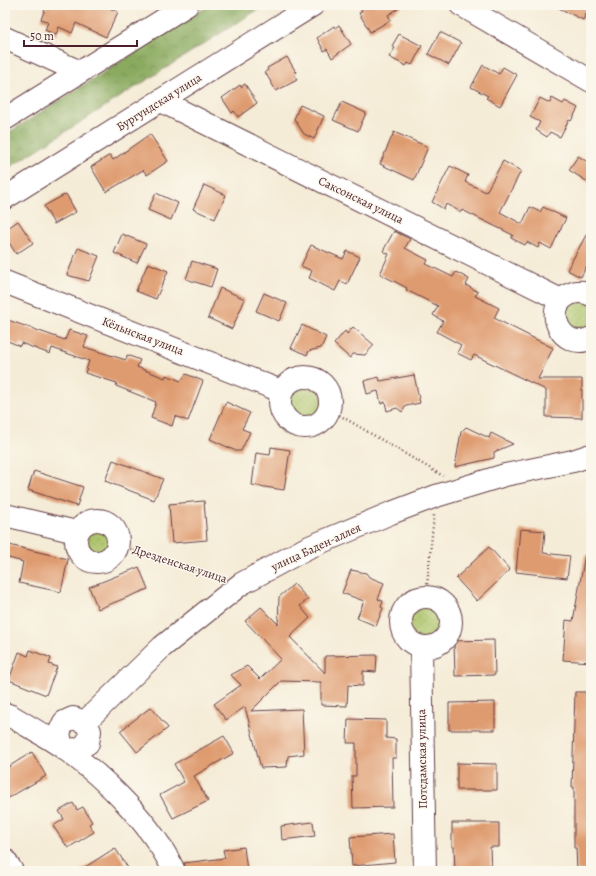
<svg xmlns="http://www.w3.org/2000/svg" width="596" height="876" font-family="Alegreya,serif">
<defs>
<pattern id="grass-dots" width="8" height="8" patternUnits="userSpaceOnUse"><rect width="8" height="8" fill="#adc46a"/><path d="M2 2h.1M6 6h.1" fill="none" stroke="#96a85c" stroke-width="1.8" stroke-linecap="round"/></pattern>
<pattern id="forest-crowns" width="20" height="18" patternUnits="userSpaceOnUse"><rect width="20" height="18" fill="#8aaa5e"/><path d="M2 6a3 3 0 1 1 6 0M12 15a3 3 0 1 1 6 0" fill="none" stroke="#738a4e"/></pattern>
</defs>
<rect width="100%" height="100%" fill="#fbf7ec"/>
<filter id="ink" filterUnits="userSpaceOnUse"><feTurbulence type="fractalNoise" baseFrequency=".025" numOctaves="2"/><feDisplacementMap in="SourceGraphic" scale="8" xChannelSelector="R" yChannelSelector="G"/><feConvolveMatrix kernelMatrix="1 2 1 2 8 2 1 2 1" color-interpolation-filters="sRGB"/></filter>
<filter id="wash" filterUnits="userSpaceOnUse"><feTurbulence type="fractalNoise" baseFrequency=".012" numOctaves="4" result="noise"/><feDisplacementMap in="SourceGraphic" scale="16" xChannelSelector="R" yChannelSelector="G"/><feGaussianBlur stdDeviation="0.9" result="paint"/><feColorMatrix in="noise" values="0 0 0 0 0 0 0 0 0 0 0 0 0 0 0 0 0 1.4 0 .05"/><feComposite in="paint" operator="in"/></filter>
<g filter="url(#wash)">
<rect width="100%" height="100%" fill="#f5ecd7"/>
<!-- grass -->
<path fill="url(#grass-dots)" stroke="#7c724a" d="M571 301 591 302V332H571L564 310Z
M287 402a18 18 0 1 1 36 0a18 18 0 1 1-36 0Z
M83 541a14 14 0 1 1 28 0a14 14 0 1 1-28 0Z
M407 622a18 18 0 1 1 36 0a18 18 0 1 1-36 0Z"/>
<!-- forest -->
<path fill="url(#forest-crowns)" stroke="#6a6444" d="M210 5H265L5 170V135Z"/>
<g id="blocks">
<!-- building -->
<path fill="#df9b70" d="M47 5H103L118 12 106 37 76 23 72 33 59 27 56 35 45 30 48 22 41 19Z
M359 5H404L388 15 391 20 370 32 359 13 362 11Z
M553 5H591L583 20Z
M339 25 351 44 332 58 327 49 324 51 317 38 334 26 335 28Z
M440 32 461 43 449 65 428 54Z
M399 34 422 46 412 65 408 63 406 66 389 57 395 48 392 46Z
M287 57 296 72 294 74 297 80 276 91 265 72 268 70 267 68Z
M483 65 499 74 503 67 517 75 500 106 486 98 488 96 471 87Z
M245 84 257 103 238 117 234 111 232 113 222 98 240 85 241 87Z
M540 98 550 103 552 98 563 104 565 101 578 108 571 121 569 120 560 137 550 132 547 137 536 130 540 122 530 117Z
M342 102 366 113 358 131 333 120Z
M300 105 324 116 314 139 304 134 294 119Z
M394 132 428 147 414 180 380 164Z
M150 134 168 161 147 175 143 170 106 192 91 167 110 155 113 160Z
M578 156 591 164V184L569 170Z
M503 161 521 171 500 212 522 224 530 207 540 212 543 207 566 218 551 249 540 243 538 248 527 242 525 245 511 238 513 235 462 210 461 212 446 204 444 209 432 202 450 166 468 175 465 182 486 192Z
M204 185 226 195 215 219 193 209Z
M156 193 178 203 171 220 148 210Z
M66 194 76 212 54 224 44 206Z
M18 221 33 243 16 254 5 236V230Z
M591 226V269L586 267 581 277 567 270Z
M394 231 410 239 405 248 428 260 426 264 453 277 456 272 469 279 466 285 478 292 475 296 499 308 494 318 553 348 538 379H582V418L546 417V390L474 355 471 360 457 353 461 345 437 332 443 321 433 315 438 306 406 290 407 288 380 274 389 254 383 251Z
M122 234 146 244 137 263 114 253Z
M311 245 343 259 347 251 360 257 347 284 340 281 335 291 309 278 312 271 301 266Z
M78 248 99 256 89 281 67 275Z
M192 261 217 269 211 287 186 279Z
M148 263 168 271 156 299 136 291Z
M220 288 245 299 232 329 208 318Z
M264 293 287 303 279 321 256 311Z
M5 319 65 340 69 330 88 336 84 347 126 360 127 355 140 360 137 367 165 378 166 375 181 381 186 374 203 381 188 421 175 416 172 426 151 418 156 402 116 386 117 383 85 373 89 361 52 348 50 354 21 343 20 346 5 340Z
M302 325 326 337 321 348 309 351 307 355 291 348Z
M353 327 374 345 365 355 353 354 350 358 334 344 345 331 347 334Z
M414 375 420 403 406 406 402 412 397 408 387 411 385 402 381 404 378 391 367 394 364 381 379 377 380 381Z
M226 402 250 413 242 429 250 432 241 451H236L210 439Z
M466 427 489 438 491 433 513 444 494 452V458L455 467 461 432Z
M271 447 290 450 284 490 252 485 256 453 270 455Z
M113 460 163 479 154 500 105 481Z
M34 471 83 487 77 506 28 490Z
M204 501 207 540 172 543 169 504Z
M520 529 545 531 543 553 570 556 567 578 516 572Z
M5 544 68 559 61 592 19 583 23 562 5 557Z
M489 547 510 570 477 601 456 578Z
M585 555H591V662L563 660 566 620 573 621Z
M139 567 148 589 98 609 89 587Z
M351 570 366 573 369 577 384 583 378 599 383 601 381 607 383 608 376 626 357 618 364 601 342 593Z
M294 584 308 599 300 606 310 618 290 637 325 673V656L377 655 376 672 363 671V686L348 685 347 706 321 705V682L281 681 251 711 302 709 304 754 288 756 287 767 261 768 245 707 226 720 214 704 241 685 231 675 247 666 260 679 281 659 245 621 261 607 278 624 279 597Z
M494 640 495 675 455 676 454 641Z
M30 650 51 658 49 664 57 667 46 695 9 680 19 652 28 656Z
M575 692H591V871H577L576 848H574V787H572Z
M495 702V730H449V703Z
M151 707 168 728 137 752 120 731Z
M348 719 386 720V738L396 739V758H392L393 807 353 808 352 776H356V743H347Z
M224 736 234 753 194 776 208 801 173 818 160 795 184 782 174 764Z
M32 752 46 776 5 800V769Z
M457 763 497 764V790H457Z
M73 803 77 810 83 807 92 822 89 824 94 832 68 848 53 826 64 819 59 811Z
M313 822 315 836 282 840 281 826Z
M452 823H499V847H490L491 871H455L454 847H452Z
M393 834 395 862 352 866 350 837Z
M244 847 247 871H186L184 863 225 858 223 850Z
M115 848 130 871H79Z"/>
</g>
</g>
<g filter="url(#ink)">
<use href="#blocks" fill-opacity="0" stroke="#643e45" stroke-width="1"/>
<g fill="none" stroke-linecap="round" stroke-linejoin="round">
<defs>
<path id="minor" d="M461 5 591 81
M5 38 80 72
M161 101 561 300
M5 119 187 5
M5 198 313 5
M5 282 281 391
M591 295C584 291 577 291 570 294 540 307 562 353 591 338
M280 402a25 25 0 1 1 50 0a25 25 0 1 1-50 0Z
M5 515 76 532
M76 541a21 21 0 1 1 42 0a21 21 0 1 1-42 0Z
M401 622a25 25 0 1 1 50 0a25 25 0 1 1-50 0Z
M421 648 425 871
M5 714 11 716C29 727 48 737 65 749 106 779 153 825 174 871
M85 722 162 647 241 584 307 548 391 513 436 496 505 475 573 461 591 455
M62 747 59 733 64 722 73 718 85 722 90 731 88 743 78 749 66 750
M5 860 12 871"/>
</defs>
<!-- minor casing -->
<use href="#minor" stroke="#643e45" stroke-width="24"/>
<!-- path -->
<path stroke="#643e45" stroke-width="2.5" stroke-dasharray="1 3" stroke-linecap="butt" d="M329 409 443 476
M119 545 221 578
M426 596 434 515"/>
<!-- minor -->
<use href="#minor" stroke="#fff" stroke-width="22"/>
</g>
</g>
<g text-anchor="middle" stroke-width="3" stroke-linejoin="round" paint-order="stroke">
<!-- street labels -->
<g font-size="12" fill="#4a1f2b" stroke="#fbf7ec">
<text transform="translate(159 102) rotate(-32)" y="4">Бургундская улица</text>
<text transform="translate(361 200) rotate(26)" y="4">Саксонская улица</text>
<text transform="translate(143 336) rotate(21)" y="4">Кёльнская улица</text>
<text transform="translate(316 547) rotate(-25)" y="4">улица Баден-аллея</text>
<text transform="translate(180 564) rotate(18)" y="4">Дрезденская улица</text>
<text transform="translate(422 759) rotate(-91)" y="4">Потсдамская улица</text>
</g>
</g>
<!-- margin -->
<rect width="596" height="876" fill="none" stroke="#fbf7ec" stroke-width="20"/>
<!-- scale -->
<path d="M24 40v6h113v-6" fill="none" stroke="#4a1f2b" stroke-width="2"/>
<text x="30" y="40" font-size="12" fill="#4a1f2b" stroke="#fbf7ec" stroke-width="3" paint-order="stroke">50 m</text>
</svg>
